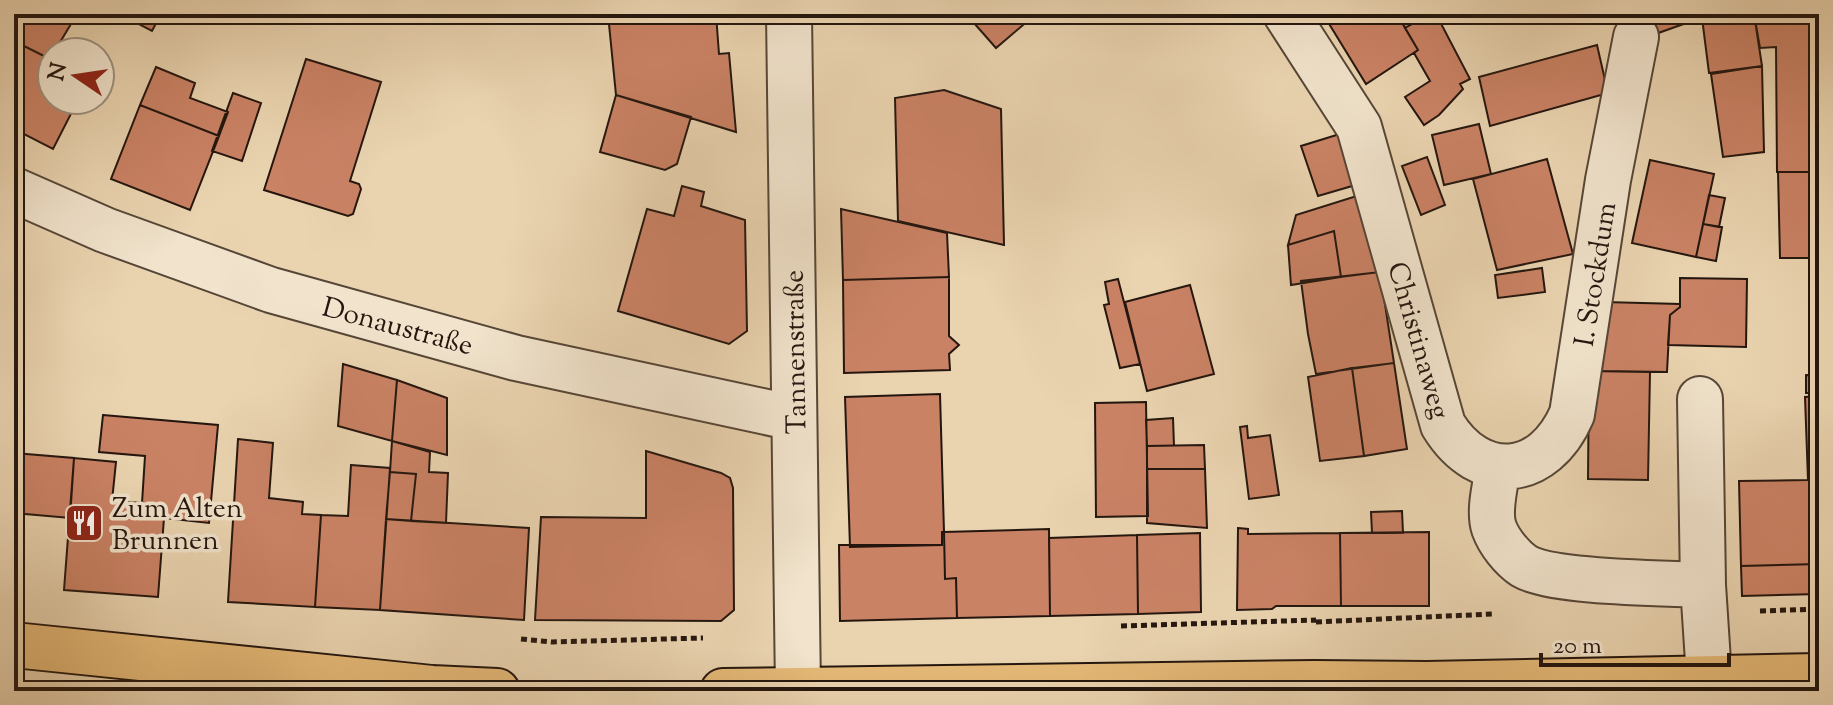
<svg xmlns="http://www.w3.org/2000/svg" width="1833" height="705" font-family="'Sorts Mill Goudy',serif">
<rect width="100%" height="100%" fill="#ead4b0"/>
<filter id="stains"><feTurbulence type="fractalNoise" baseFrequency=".0025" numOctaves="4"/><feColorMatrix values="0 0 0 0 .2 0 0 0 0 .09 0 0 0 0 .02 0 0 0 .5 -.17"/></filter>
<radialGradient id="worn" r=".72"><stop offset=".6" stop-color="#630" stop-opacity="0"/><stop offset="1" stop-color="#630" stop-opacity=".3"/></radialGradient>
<!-- building -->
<path fill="#ca8265" stroke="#24160f" stroke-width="2" d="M26 14H77L59 44 66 48 63 52H52V60L14 41V31Z
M130 14H161L152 31 127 18Z
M608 14H716L719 54 729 53 736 132 616 95Z
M966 14H1036L996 48Z
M1323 14H1397L1418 50 1366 84Z
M1397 14H1430L1405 28Z
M1430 14H1436L1470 79 1460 84 1463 89 1439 115 1424 125 1405 97 1430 81 1414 53 1418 50 1405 28Z
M1645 14H1691L1692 21 1647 37Z
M1716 14H1754L1762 66 1709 73 1702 18Z
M1754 14H1819V172H1777L1776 47 1760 48Z
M14 41 52 60V100H78L53 149 14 129Z
M1597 45 1608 93 1490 126 1479 77Z
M306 59 381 82 350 181 359 184 361 189 353 214 348 216 264 190Z
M1762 66 1764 152 1723 157 1711 74Z
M156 67 195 83 190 98 228 112 219 136 140 105Z
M944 90 1001 109 1004 245 898 221 895 98Z
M233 93 261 103 242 161 212 151Z
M616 95 691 117 677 164 665 170 600 152Z
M140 105 219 136 190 210 111 179Z
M1479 124 1491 174 1444 185 1432 135Z
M1343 133 1359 184 1318 196 1301 146Z
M1427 157 1445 205 1421 215 1402 166Z
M1547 159 1573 254 1497 270 1473 179Z
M1650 160 1714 174 1696 257 1632 243Z
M1778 172H1819V258H1780Z
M682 186 704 192 701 206 745 220 747 331 729 344 618 311 647 209 674 216Z
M1363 194 1380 272 1341 277 1334 231 1288 245 1296 215Z
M1709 195 1725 198 1719 227 1703 224Z
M841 209 947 233 949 277 843 280Z
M1703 224 1722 227 1716 261 1696 257Z
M1334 231 1341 277 1291 285 1288 245Z
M1542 268 1545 292 1498 298 1495 275Z
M1380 272 1394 363 1316 374 1308 334 1301 281Z
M949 277V336L959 345 949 354 950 370 844 373 843 280Z
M1680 278 1747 279 1746 347 1668 345 1670 315 1680 307Z
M1118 279 1140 364 1120 368 1104 305 1109 304 1105 282Z
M1190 285 1214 374 1147 391 1125 302Z
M1604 302 1680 304V307L1670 315 1667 372 1602 371Z
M1394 363 1407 449 1364 456 1352 368Z
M343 364 397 380 392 441 338 426Z
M1352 368 1364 456 1320 461 1308 377Z
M1589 371 1650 372 1648 480 1588 479Z
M1806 375 1819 376V393H1806Z
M397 380 447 398V455L392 441Z
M940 394 944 532H942V545L850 547 845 397Z
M1819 396V480H1808L1805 397Z
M1146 402 1148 516 1096 517 1095 403Z
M103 415 218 425 209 523 164 518 158 597 64 590 74 458 116 462 112 501 142 503 145 456 99 452Z
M1173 418 1174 446H1147L1146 420Z
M1247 426 1248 438 1270 435 1279 495 1249 499 1240 427Z
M238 439 273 443 269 498 303 502 302 514 321 515 315 607 228 602Z
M392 441 430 452 429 472 448 473 446 523 411 521 416 474 390 472Z
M1204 445 1205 469H1147V446Z
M646 451 721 473 730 478 733 488 734 610 721 621 535 620 541 517 646 518Z
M14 453 74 458 70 518 14 513Z
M351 465 390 468 380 610 315 607 321 515 348 516Z
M1147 469H1205L1207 528 1147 523Z
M390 472 416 474 411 521 386 519Z
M1808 480H1819V564L1741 566 1739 481Z
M1402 511 1403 533H1372L1371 512Z
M386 519 529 528 524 620 380 610Z
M1238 528 1248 529V534L1340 533 1341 606H1276L1272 609 1237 610Z
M1049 529 1050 616 957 618 956 578 945 579 944 532Z
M942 532H944L945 579 956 578 957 618 840 621 839 545H942Z
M1429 532V606H1341L1340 533Z
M1200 533 1201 612 1138 614 1137 535Z
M1137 535 1138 614 1050 616 1049 538Z
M1819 564V594L1742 596 1741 566Z"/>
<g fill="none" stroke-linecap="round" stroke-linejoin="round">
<defs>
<path id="street" d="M789 14 798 690
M1286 14 1359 127 1443 425C1480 485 1544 479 1572 414L1608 180 1636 37
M14 190 105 230 271 290 516 358 794 418
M1700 399 1703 585 1709 677
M1498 466C1496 484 1488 510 1494 528 1499 542 1512 558 1524 566 1552 583 1666 583 1703 585"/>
<path id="primary" d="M14 645 432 688 497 691
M723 691 1314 683 1427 684 1819 676"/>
</defs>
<!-- street casing -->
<use href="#street" stroke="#564637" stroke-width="48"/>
<!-- primary casing -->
<use href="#primary" stroke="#24160f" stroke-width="48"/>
<!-- path -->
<path stroke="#24160f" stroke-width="5" stroke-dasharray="6 4" stroke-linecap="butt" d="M1760 611 1819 609
M1316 622 1492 614
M1121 626 1316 620
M521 639 552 642 703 638"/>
<!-- street -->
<use href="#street" stroke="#f1e3cc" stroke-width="44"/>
<!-- primary -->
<use href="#primary" stroke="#e5ba78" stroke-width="44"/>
</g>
<!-- icons -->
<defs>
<symbol id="restaurant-square" viewBox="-11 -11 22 22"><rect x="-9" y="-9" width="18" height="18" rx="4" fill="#8f2418" stroke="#f1e3cc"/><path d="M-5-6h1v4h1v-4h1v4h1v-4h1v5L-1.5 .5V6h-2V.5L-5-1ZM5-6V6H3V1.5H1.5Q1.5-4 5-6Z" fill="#fff"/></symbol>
</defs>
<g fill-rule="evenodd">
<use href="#restaurant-square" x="62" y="501" width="44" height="44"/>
</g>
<g text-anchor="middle" stroke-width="7" stroke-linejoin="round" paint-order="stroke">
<!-- street labels -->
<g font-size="28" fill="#24160f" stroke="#f1e3cc">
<text transform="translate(1594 274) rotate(-81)" y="10">I. Stockdum</text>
<text transform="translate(398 325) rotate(15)" y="10">Donaustraße</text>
<text transform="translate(1420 340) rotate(74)" y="10">Christinaweg</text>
<text transform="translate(794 352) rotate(-91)" y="10">Tannenstraße</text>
</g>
<!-- poi labels -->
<g font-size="28" fill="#24160f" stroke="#f1e3cc" text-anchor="start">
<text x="112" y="517">Zum Alten<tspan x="112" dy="32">Brunnen</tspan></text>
</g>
</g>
<!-- margin -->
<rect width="1833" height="705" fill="none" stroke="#ead4b0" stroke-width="48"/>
<rect x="16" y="16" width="1801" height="673" fill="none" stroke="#24160f" stroke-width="4"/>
<rect x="24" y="24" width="1785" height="657" fill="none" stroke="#24160f" stroke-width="2"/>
<!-- north arrow -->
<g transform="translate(76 76) rotate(283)"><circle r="38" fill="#f1e3cc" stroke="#9f9180" stroke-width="2"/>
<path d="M0-6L14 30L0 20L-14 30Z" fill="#8f2418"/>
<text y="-12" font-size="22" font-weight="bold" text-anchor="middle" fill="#24160f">N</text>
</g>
<!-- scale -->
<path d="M1541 653v12h188v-12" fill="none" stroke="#24160f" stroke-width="4"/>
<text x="1553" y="653" font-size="24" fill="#24160f" stroke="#f1e3cc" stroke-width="6" paint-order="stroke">20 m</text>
<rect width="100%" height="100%" filter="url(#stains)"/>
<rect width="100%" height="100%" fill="url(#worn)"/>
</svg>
